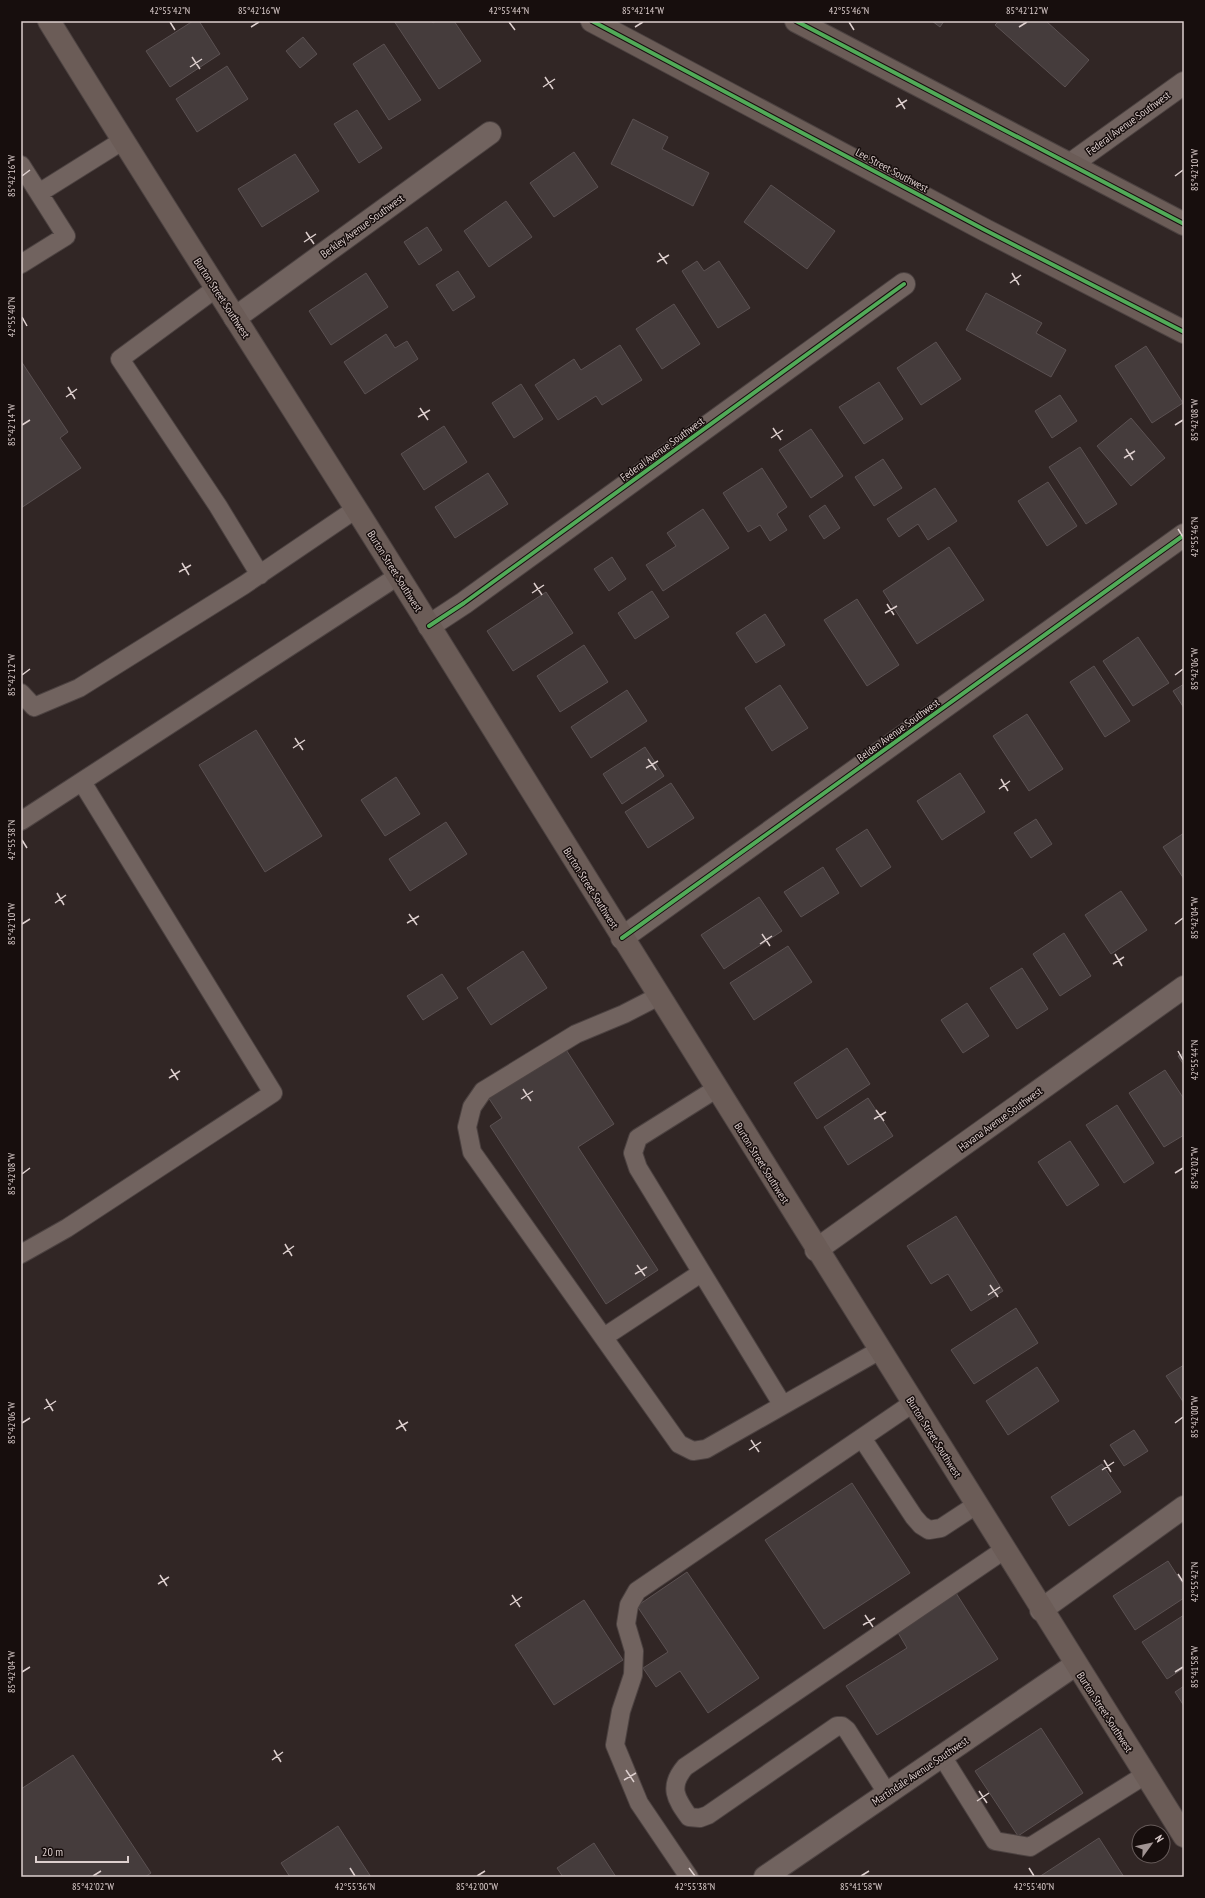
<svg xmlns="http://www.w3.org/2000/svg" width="1205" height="1898" font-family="'PT Sans Narrow',sans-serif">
<rect width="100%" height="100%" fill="#312625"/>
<!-- building -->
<path fill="#453c3c" stroke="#5b5152" d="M193 21H199L220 54 170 87 146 51Z
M394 21H431L433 23 436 21H454L481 61 439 89Z
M932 21H944L940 27Z
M999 21H1046L1089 60 1065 87 995 25Z
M303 37 317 54 300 68 286 51Z
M384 44 421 100 389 120 353 64Z
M227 66 248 99 197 132 176 99Z
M357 110 382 148 359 163 334 124Z
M633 119 668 137 662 149 709 173 693 206 611 164Z
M574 152 598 187 554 217 530 183Z
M295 154 319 191 262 227 238 189Z
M771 185 835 231 807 269 744 222Z
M506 201 532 237 489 267 464 231Z
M427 227 442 250 419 265 404 242Z
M697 261 704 271 719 261 750 308 718 328 682 271Z
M458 271 475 297 453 311 436 285Z
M366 273 388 307 331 345 309 311Z
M986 293 1042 323 1036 333 1066 350 1051 377 966 330Z
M674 304 700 344 662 369 636 329Z
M386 334 395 348 407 341 418 359 365 394 344 362Z
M936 342 961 379 921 405 897 368Z
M620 345 642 380 602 405 596 396 558 420 535 385 574 359 581 370Z
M1146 346 1183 403 1152 423 1115 366Z
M21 361 68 432 60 438 81 468 21 508Z
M879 382 903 419 864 444 839 407Z
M521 384 543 419 514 438 492 403Z
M1060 395 1077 421 1052 438 1035 411Z
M1131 418 1165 458 1131 486 1097 446Z
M444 426 467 462 424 490 401 454Z
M811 429 843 476 811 498 779 450Z
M1080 447 1117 504 1086 524 1049 467Z
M883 459 902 488 874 506 855 477Z
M762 468 787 507 777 514 787 530 770 541 760 525 748 532 723 493Z
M488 473 508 504 455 538 435 507Z
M1048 482 1077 526 1047 546 1018 501Z
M935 488 957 521 928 540 918 524 899 537 887 519Z
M825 505 840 528 824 539 809 516Z
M703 509 729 548 663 591 646 565 676 546 667 533Z
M949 547 984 600 917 644 883 591Z
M612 557 626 579 609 591 594 569Z
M652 591 669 617 635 639 618 613Z
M546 592 573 633 513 671 487 631Z
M857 599 899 665 867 686 824 620Z
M765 614 785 645 756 663 736 633Z
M1138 637 1169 683 1133 706 1103 661Z
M584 645 608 682 560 712 537 676Z
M1094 666 1130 721 1105 737 1070 682Z
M1184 684V708L1173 691Z
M780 685 808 728 772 751 745 708Z
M627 690 647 721 591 758 571 727Z
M1027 714 1063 769 1029 791 993 736Z
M256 730 322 836 265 872 199 765Z
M645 747 664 776 622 804 603 774Z
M960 773 985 812 942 840 917 801Z
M396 777 420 814 385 836 361 800Z
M671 783 694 818 648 848 625 812Z
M1036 819 1052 844 1031 858 1014 833Z
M446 822 467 854 410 891 389 859Z
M867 829 891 867 861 887 836 849Z
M1184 833V879L1163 847Z
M823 867 839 893 801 917 784 892Z
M1121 891 1147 930 1111 954 1085 915Z
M759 897 782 931 724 969 701 935Z
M1064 933 1091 976 1060 996 1033 954Z
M788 946 812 982 754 1020 730 983Z
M523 951 547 988 491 1025 467 988Z
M1022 968 1048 1009 1017 1029 990 988Z
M442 974 458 998 423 1020 407 996Z
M967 1003 989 1036 963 1053 941 1020Z
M563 1045 614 1124 578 1147 658 1270 606 1304 490 1126 502 1118 486 1094Z
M847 1048 870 1084 817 1119 794 1083Z
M1184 1053V1065L1178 1056Z
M1165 1070 1184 1099V1135L1164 1147 1129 1093Z
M868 1098 893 1136 848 1165 824 1127Z
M1117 1105 1154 1163 1124 1183 1086 1125Z
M1070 1141 1099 1185 1067 1206 1038 1162Z
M956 1216 1003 1291 971 1311 948 1274 931 1284 907 1246Z
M1016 1308 1038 1343 974 1384 951 1350Z
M1184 1365V1403L1166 1376Z
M1037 1367 1059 1401 1008 1435 986 1401Z
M1134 1430 1148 1451 1124 1466 1110 1445Z
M1102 1464 1121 1492 1069 1526 1051 1497Z
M852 1483 910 1573 824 1629 765 1540Z
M1168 1561 1184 1586V1598L1135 1630 1113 1596Z
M687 1572 759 1678 708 1713 680 1671 656 1687 643 1668 668 1652 637 1606Z
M956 1593 998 1659 877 1735 846 1686 907 1648 897 1631Z
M584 1600 623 1660 554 1705 515 1645Z
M1184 1615V1668L1167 1679 1142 1642Z
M1184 1686V1706L1175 1692Z
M1041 1728 1083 1793 1018 1836 975 1771Z
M73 1755 151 1873 145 1877H21V1789Z
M338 1826 371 1877H290L281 1863Z
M1099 1838 1124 1877H1039Z
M594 1843 616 1877H563L557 1868Z"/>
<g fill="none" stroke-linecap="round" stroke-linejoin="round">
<defs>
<path id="lane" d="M21 165 66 236 21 264
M39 193 122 141
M215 289 120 359 218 506 260 575
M21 693 34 707 79 688 244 585 356 509
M21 821 398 576
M659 996 624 1014 576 1034 483 1091 472 1107 467 1127 472 1152 679 1444 693 1451 706 1449 880 1350
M716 1089 638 1138 633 1153 638 1168 782 1404
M21 1254 67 1228 273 1093 82 782
M604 1337 701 1273
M862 1438 914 1517 921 1525 929 1530 941 1528 976 1505
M942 1756 995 1841 1030 1847 1145 1775
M887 1793 847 1730 842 1726H837L708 1815 700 1818 689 1817C676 1799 668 1787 685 1767L1004 1550
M689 1877 639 1803 615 1745 621 1711 633 1675 634 1651 626 1624 629 1605 637 1591 913 1403"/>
<path id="street" d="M1071 164 1184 83
M235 318 490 133
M429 626 464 603 904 284
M622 938 1184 535
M816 1250 1184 987
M1041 1610 1184 1507
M765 1877 1075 1665"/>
<path id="secondary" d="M49 21C173 223 302 421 427 622 679 1027 930 1433 1184 1836
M592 21 985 230 1184 332
M796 21 1184 224"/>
</defs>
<!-- lane casing -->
<use href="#lane" stroke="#4c4241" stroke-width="20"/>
<!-- street casing -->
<use href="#street" stroke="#4c4241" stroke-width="24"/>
<!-- secondary casing -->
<use href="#secondary" stroke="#4c4241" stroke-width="24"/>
<!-- lane -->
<use href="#lane" stroke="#71635f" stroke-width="18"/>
<!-- street -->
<use href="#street" stroke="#71635f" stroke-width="22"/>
<!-- secondary -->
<use href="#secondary" stroke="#6b5c57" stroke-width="22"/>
<defs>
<path id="cycleway" d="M592 21 985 230 1184 332
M796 21 1184 224
M429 626 464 603 904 284
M622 938 1184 535"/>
</defs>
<!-- cycleway casing -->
<use href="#cycleway" stroke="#170e0d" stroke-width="6"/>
<!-- cycleway -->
<use href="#cycleway" stroke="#51ab58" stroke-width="4"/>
</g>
<!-- ticks -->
<path fill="none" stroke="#ddcfce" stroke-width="1.5" d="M170 22 175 30M509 22 515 30M849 22 854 30M251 27 259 22M635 27 643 22M1019 27 1027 22M192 57 200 69M190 67 202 59M545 77 553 89M543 87 555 79M898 98 905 109M896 107 907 100M22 176 30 170M1175 176 1183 170M306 232 314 244M304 242 316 234M659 253 667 264M657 262 669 255M1012 273 1019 285M1010 283 1021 275M22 317 27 326M68 387 75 399M66 397 77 389M420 408 428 420M418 417 430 410M22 425 30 420M1175 425 1183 420M773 428 781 440M771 438 783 430M1126 449 1133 460M1124 458 1135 451M1178 529 1183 537M182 563 189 575M179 572 191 565M534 583 542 595M532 593 544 585M887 604 894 615M885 613 897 606M22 675 30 669M1175 675 1183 669M295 738 303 750M293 748 305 740M648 759 656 770M646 768 658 761M1001 779 1008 791M999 789 1010 781M22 840 27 848M57 893 64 905M55 903 66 895M409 914 417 925M407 923 419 916M22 924 30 919M1175 924 1183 918M762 934 770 946M760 944 772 936M1115 954 1122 966M1113 964 1124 957M1178 1051 1183 1060M171 1069 178 1080M169 1078 180 1071M523 1089 531 1101M521 1099 533 1091M876 1110 884 1121M874 1119 886 1112M1175 1173 1183 1168M22 1174 30 1168M285 1244 292 1256M283 1254 294 1246M637 1265 645 1276M635 1274 647 1267M990 1285 998 1297M988 1295 1000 1287M46 1399 53 1411M44 1409 56 1401M399 1420 406 1431M22 1423 30 1418M1175 1423 1183 1417M396 1429 408 1422M751 1440 759 1452M749 1450 761 1442M1104 1460 1111 1472M1102 1470 1114 1462M1178 1574 1183 1582M160 1575 167 1586M158 1584 169 1577M512 1595 520 1607M510 1605 522 1597M865 1615 873 1627M863 1625 875 1618M22 1672 30 1667M1175 1672 1183 1667M274 1750 281 1762M272 1760 283 1752M626 1770 634 1782M624 1780 636 1773M979 1791 987 1803M977 1801 989 1793M350 1868 355 1876M689 1868 695 1876M1029 1868 1034 1876M93 1876 101 1871M477 1876 485 1871M861 1876 869 1871"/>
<g text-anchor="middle" stroke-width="3" stroke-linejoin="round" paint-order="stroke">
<!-- street labels -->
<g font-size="11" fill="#ddcfce" stroke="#170e0d">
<text transform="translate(1128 123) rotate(-36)" y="4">Federal Avenue Southwest</text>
<text transform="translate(892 170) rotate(28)" y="4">Lee Street Southwest</text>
<text transform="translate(362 226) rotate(-36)" y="4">Berkley Avenue Southwest</text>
<text transform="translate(222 298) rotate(57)" y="4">Burton Street Southwest</text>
<text transform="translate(662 449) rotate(-36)" y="4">Federal Avenue Southwest</text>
<text transform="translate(395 571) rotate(58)" y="4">Burton Street Southwest</text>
<text transform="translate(898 730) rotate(-36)" y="4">Belden Avenue Southwest</text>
<text transform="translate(591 888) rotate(58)" y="4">Burton Street Southwest</text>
<text transform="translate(1000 1119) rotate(-36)" y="4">Havana Avenue Southwest</text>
<text transform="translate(762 1163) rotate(58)" y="4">Burton Street Southwest</text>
<text transform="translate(934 1437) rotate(58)" y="4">Burton Street Southwest</text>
<text transform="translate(1105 1712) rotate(57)" y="4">Burton Street Southwest</text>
<text transform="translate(920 1771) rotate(-34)" y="4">Martindale Avenue Southwest</text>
</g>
</g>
<!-- border -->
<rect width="1205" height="1898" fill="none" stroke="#170e0d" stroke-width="44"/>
<!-- north arrow -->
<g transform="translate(1151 1844) rotate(57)"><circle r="19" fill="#170e0d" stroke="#665b5a"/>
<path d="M0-3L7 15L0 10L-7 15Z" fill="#a19493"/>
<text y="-6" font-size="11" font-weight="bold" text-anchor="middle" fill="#ddcfce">N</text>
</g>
<!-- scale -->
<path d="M36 1856v6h92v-6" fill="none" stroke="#ddcfce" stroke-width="2"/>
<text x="42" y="1856" font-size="12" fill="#ddcfce" stroke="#170e0d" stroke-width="3" paint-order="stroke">20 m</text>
<rect x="22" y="22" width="1161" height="1854" fill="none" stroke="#ddcfce" stroke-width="1.5"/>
<g font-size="10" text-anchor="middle" fill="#ddcfce">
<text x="170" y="14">42°55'42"N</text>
<text x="259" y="14">85°42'16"W</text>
<text x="509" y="14">42°55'44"N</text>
<text x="643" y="14">85°42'14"W</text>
<text x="849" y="14">42°55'46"N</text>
<text x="1027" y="14">85°42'12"W</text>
<text transform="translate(1194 170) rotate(-90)" y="4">85°42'10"W</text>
<text transform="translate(11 176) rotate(-90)" y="4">85°42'16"W</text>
<text transform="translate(11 317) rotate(-90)" y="4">42°55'40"N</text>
<text transform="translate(1194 420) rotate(-90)" y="4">85°42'08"W</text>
<text transform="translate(11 425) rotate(-90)" y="4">85°42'14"W</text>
<text transform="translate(1194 537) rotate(-90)" y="4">42°55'46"N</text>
<text transform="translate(1194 669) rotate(-90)" y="4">85°42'06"W</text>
<text transform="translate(11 675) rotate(-90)" y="4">85°42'12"W</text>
<text transform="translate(11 840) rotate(-90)" y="4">42°55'38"N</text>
<text transform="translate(1194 918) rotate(-90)" y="4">85°42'04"W</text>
<text transform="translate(11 924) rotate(-90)" y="4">85°42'10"W</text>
<text transform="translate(1194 1060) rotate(-90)" y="4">42°55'44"N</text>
<text transform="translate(1194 1168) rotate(-90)" y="4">85°42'02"W</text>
<text transform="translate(11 1174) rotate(-90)" y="4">85°42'08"W</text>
<text transform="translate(1194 1417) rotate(-90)" y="4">85°42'00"W</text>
<text transform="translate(11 1423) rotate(-90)" y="4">85°42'06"W</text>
<text transform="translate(1194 1582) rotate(-90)" y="4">42°55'42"N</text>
<text transform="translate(1194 1667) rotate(-90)" y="4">85°41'58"W</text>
<text transform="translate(11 1672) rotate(-90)" y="4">85°42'04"W</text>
<text x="93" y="1890">85°42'02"W</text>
<text x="355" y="1890">42°55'36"N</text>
<text x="477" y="1890">85°42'00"W</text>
<text x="695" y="1890">42°55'38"N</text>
<text x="861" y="1890">85°41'58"W</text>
<text x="1034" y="1890">42°55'40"N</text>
</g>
</svg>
